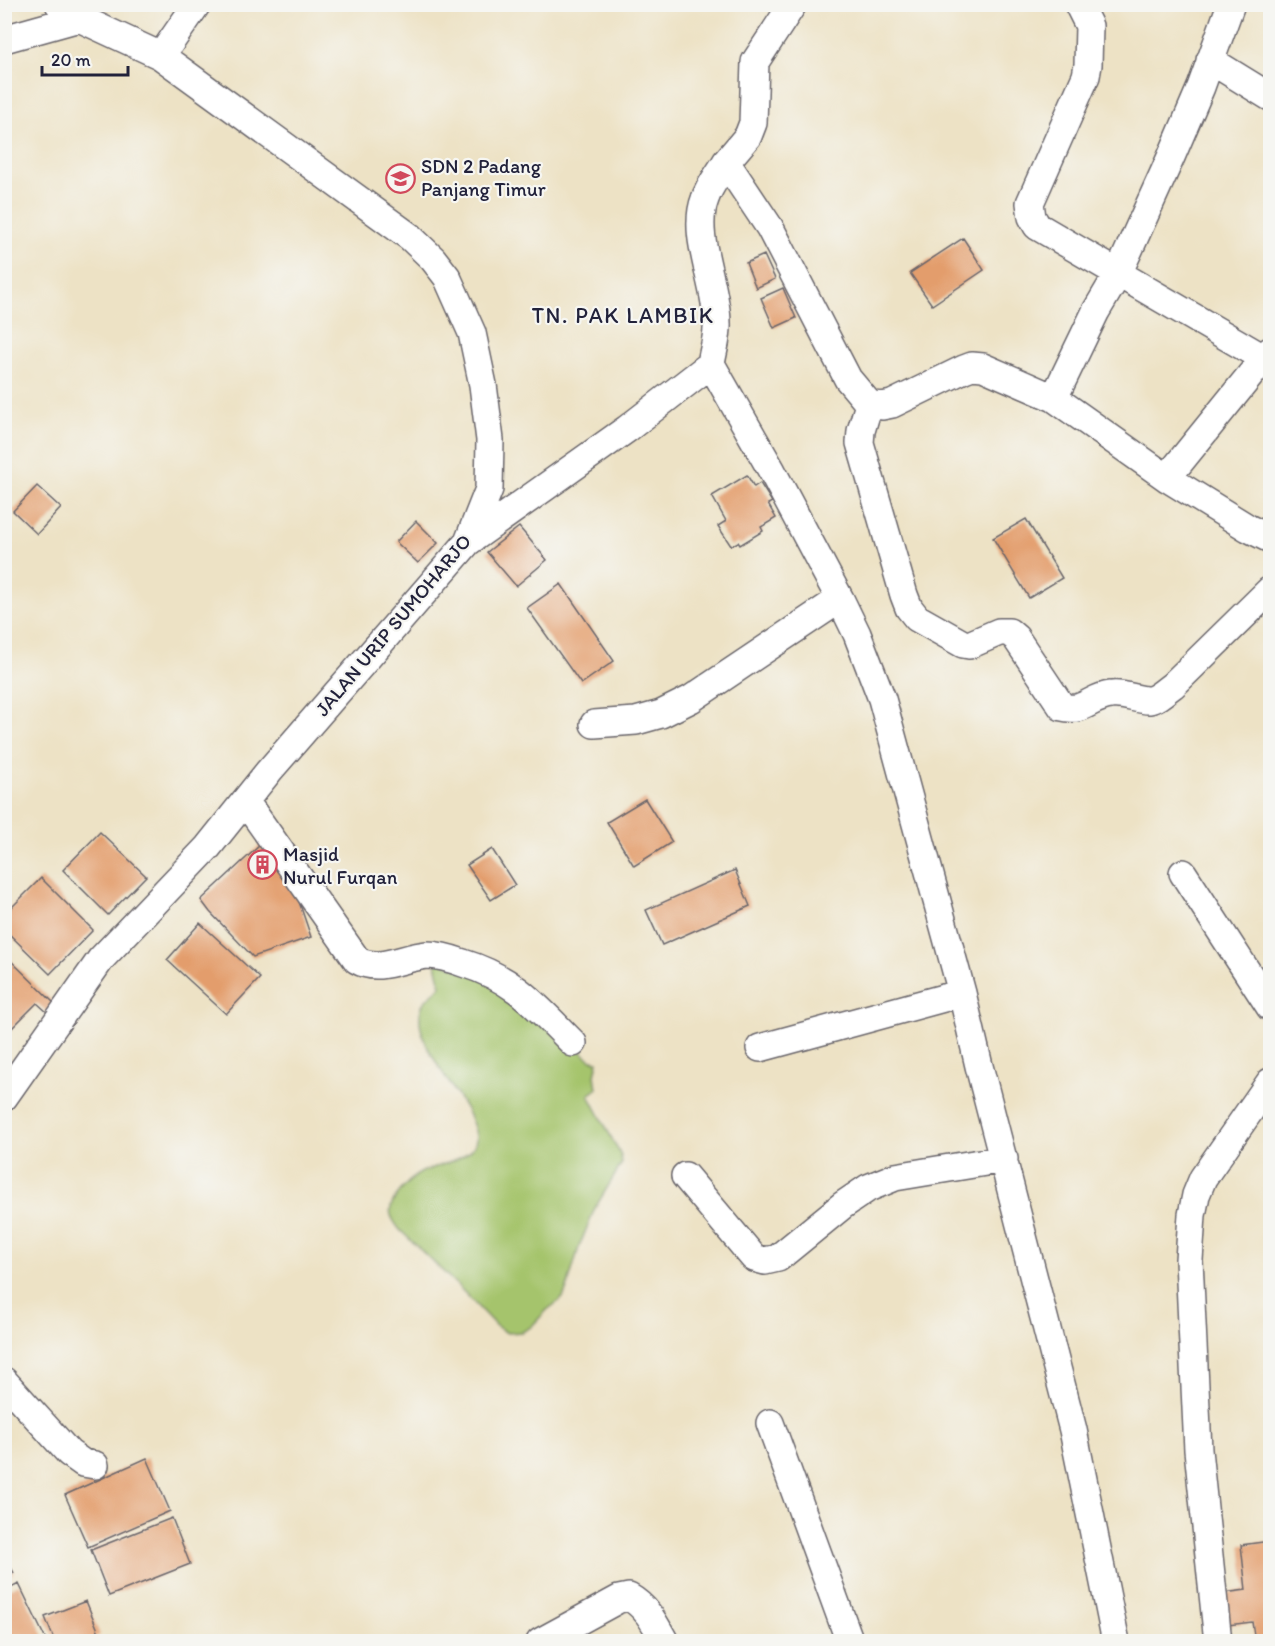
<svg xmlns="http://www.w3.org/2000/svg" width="1275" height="1646" font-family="Itim,sans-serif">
<rect width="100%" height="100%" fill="#f6f6f2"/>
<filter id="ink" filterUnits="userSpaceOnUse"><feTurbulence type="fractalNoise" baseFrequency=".0167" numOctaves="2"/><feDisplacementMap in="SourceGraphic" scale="12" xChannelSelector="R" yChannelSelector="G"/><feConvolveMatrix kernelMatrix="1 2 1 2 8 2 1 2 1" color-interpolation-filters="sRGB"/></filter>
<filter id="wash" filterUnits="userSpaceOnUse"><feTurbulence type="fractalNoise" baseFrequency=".008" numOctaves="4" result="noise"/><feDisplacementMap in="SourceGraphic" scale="24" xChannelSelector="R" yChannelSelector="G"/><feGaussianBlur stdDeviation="1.35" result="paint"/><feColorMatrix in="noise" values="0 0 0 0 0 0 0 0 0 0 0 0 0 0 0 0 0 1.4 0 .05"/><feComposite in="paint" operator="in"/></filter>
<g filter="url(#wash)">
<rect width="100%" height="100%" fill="#ede2c5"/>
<!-- green -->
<path fill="#a5c46c" stroke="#647354" stroke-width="1.5" d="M435 959 537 1000 585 1055 592 1060 598 1061 595 1075 597 1089 589 1095 621 1156 622 1163 595 1208 579 1247 567 1288 564 1295 559 1301 547 1310 531 1327 522 1332 507 1333 496 1326 460 1288 400 1230C388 1215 387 1209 398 1194 405 1185 412 1177 422 1172 437 1165 479 1158 476 1136 471 1098 407 1044 422 1006 426 998 435 992 441 986Z"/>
<g id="blocks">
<!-- building -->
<path fill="#e39d6c" d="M963 238 984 270 932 305 910 273Z
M764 255 775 279 756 288 746 263Z
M783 288 796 318 774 328 761 298Z
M747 475 754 487 760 483 772 502 768 504 776 518 761 527 763 531 740 545 738 542 731 546 718 526 726 521 712 496Z
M37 486 61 508 37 534 13 511Z
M1026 519 1062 578 1029 598 993 538Z
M416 521 438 543 418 563 396 542Z
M519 527 547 560 516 586 487 552Z
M561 584 614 661 581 684 527 608Z
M645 799 672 842 634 866 607 822Z
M275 831 311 937 253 957 210 912 201 900Z
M100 832 146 876 108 915 63 870Z
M492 849 515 885 491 900 467 865Z
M735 870 750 906 662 945 646 910Z
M41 878 93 930 50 974 4 929V915Z
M200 923 260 978 226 1014 167 960Z
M4 954 55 1004 47 1012 37 1003 8 1032 4 1029Z
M147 1458 170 1511 88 1547 65 1495Z
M172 1518 190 1564 109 1596 91 1550Z
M1270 1541V1642H1255L1252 1622 1228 1625 1224 1593 1246 1590 1241 1545Z
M4 1555 14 1573 4 1578Z
M19 1584 47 1642H4V1591Z
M86 1601 100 1635 86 1642H55L45 1617Z"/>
</g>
</g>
<g filter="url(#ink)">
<use href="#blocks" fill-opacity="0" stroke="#69656b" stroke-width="1.5"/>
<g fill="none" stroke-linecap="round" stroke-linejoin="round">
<defs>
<path id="minor" d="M1078 4 1089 26 1088 65 1086 76 1030 203 1032 217 1037 226 1265 359
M4 39 79 18
M161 56 197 4
M1210 60 1270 97
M726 162 748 136 753 123 755 62 793 4
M711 364 772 471 840 599 857 634 882 699 962 993 979 1066 1073 1430 1116 1642
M1054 398 1096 311 1118 274 1171 157 1201 87 1231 4
M869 404 861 431 860 443 904 595 909 608 917 618 963 644 969 645 999 632H1009L1016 638 1062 707C1085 713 1090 697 1111 695 1124 693 1136 700 1149 700 1157 699 1166 690 1173 685L1270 590
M1167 478 1270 351
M468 542 627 429 711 364C713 351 718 336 717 323 717 284 691 235 705 199 709 186 719 174 726 162L770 228 848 379 869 404 882 406 892 404 964 369 972 366 983 367 1054 398 1167 478 1248 528 1270 539
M594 724 636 721 661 714 691 699 840 599
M245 801 357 960C379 973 403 957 427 955 440 955 452 959 463 963 515 979 536 1006 573 1043
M1183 873 1270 1007
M760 1048 962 993
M4 1097 101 959 208 847 269 771 468 542 489 489 490 440 483 385 472 333 447 277 433 259 410 237 161 56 79 18 59 4
M685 1176 754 1258 765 1261 778 1258 843 1205 868 1188 895 1177 1004 1159
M4 1381 69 1453 83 1463 95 1465
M770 1423 850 1642
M540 1642 619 1599 629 1597C647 1607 655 1624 665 1642
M1218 1642 1198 1450 1189 1260 1192 1215 1196 1195 1203 1178 1270 1082"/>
</defs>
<!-- minor casing -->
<use href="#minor" stroke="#69656b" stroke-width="30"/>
<!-- minor -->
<use href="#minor" stroke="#fff" stroke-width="27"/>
</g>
</g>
<!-- icons -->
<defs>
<symbol id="school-ring" viewBox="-11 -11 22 22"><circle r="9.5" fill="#f6f6f2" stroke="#d1495b" stroke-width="1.5"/><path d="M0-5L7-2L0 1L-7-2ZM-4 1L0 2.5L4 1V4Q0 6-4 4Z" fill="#d1495b"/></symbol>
<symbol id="building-ring" viewBox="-11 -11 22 22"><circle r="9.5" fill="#f6f6f2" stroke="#d1495b" stroke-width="1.5"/><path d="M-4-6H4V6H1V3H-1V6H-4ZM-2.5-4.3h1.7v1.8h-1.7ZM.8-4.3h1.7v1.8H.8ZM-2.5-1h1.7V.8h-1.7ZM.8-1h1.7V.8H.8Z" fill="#d1495b"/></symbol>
</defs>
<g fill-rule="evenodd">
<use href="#school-ring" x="384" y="162" width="33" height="33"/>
<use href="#building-ring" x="246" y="848" width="33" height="33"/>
</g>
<g text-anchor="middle" stroke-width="4.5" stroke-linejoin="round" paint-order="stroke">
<!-- poi labels -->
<g font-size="20" fill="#22223b" stroke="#f6f6f2" text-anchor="start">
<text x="421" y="173">SDN 2 Padang<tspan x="421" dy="23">Panjang Timur</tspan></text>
<text x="283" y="861">Masjid<tspan x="283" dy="23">Nurul Furqan</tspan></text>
</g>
<!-- street labels -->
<g font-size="20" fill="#22223b" stroke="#f6f6f2">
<text transform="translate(393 625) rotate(-50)" y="7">JALAN URIP SUMOHARJO</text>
</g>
<!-- quarter labels -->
<g font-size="22" letter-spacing="1.5" fill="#22223b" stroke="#f6f6f2">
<text x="623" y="323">TN. PAK LAMBIK</text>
</g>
</g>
<!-- margin -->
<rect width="1275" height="1646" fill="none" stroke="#f6f6f2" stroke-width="24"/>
<!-- scale -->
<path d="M42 66v9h86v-9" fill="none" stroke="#22223b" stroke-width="3"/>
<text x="51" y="66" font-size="18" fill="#22223b" stroke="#f6f6f2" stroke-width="4.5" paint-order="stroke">20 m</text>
</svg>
